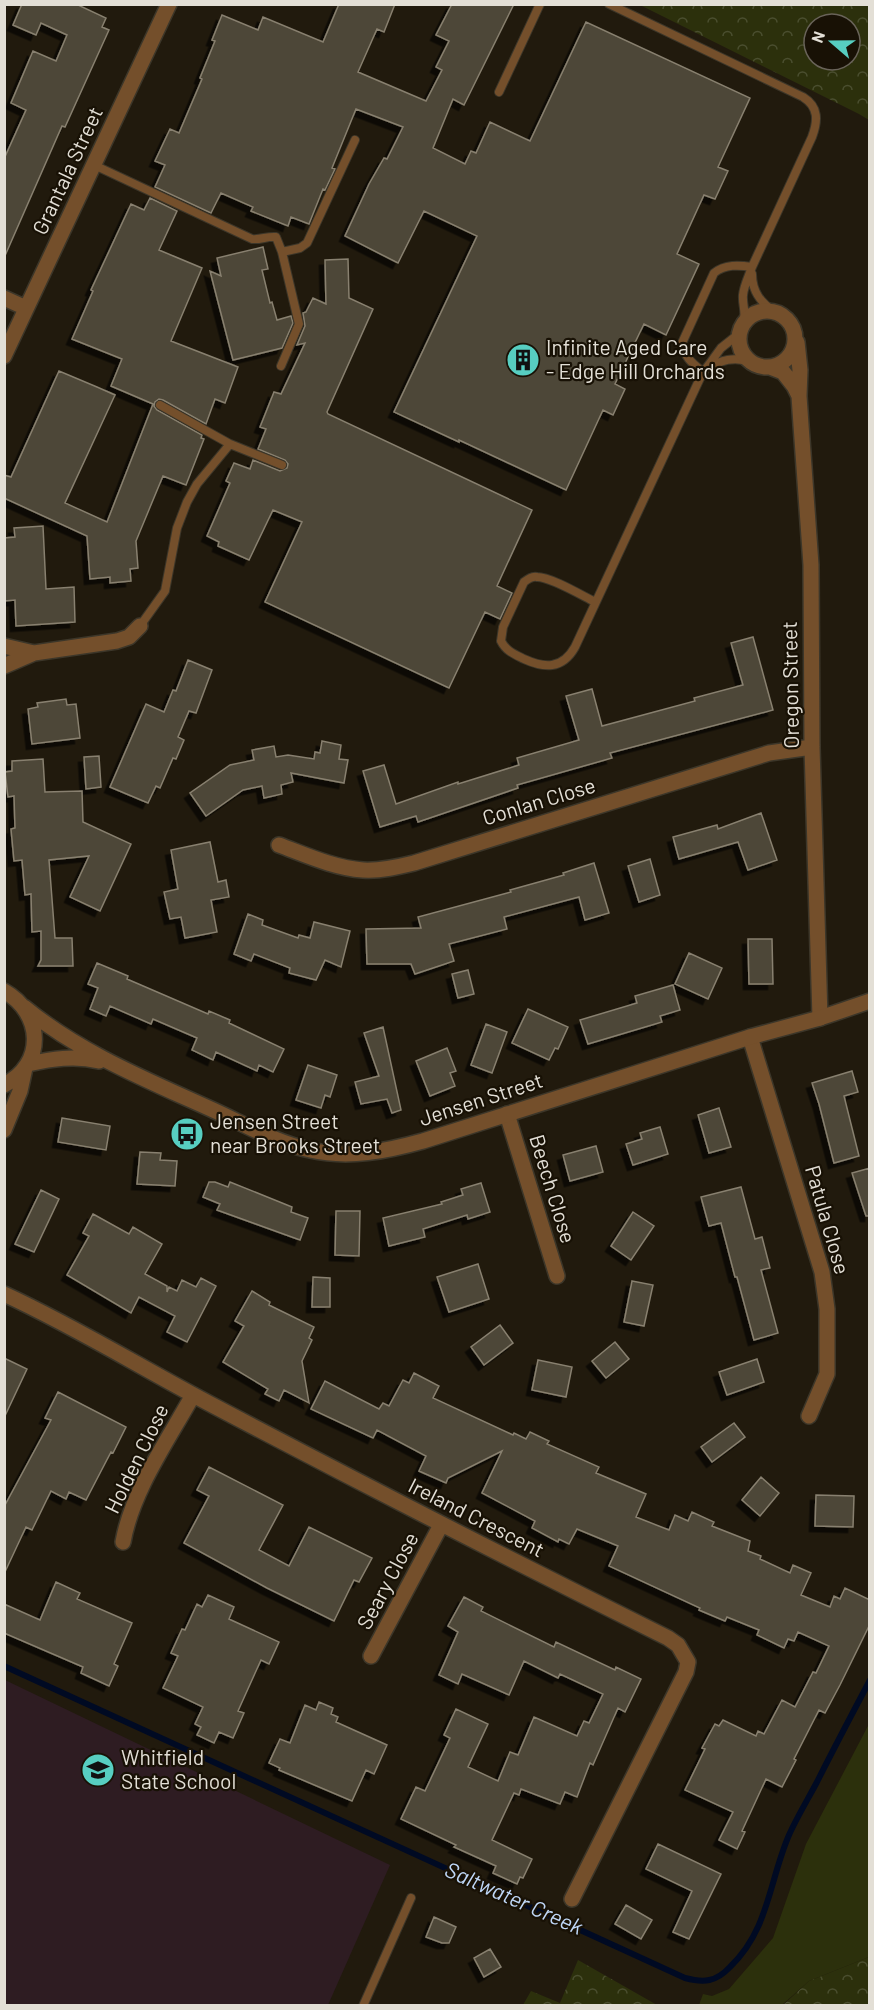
<svg xmlns="http://www.w3.org/2000/svg" width="874" height="2010" font-family="Barlow,sans-serif">
<defs>
<pattern id="forest-crowns" width="20" height="18" patternUnits="userSpaceOnUse" patternTransform="scale(1.5)"><rect width="20" height="18" fill="#2c300c"/><path d="M2 6a3 3 0 1 1 6 0M12 15a3 3 0 1 1 6 0" fill="none" stroke="#4a4e2f"/></pattern>
<filter id="shadow"><feDropShadow dx="-5.5" dy="5.5" stdDeviation="0" flood-color="#0009"/></filter>
</defs>
<rect width="100%" height="100%" fill="#211a0d"/>
<!-- education -->
<path fill="#2e1c22" d="M5 1680 390 1865 328 2005H5Z"/>
<!-- forest -->
<path fill="url(#forest-crowns)" fill-rule="evenodd" d="M640 5H869V120L859 114ZM814 24H850V60H814Z
M869 1957V2005L782 2006 809 1981Z
M578 1960 657 2005H523L531 1991 560 2003Z"/>
<!-- green -->
<path fill="#2c300c" d="M869 1724V1957L809 1981 782 2005H699L703 1994 712 1996 729 1989 773 1938 806 1844Z"/>
<g fill="none" stroke-linecap="round" stroke-linejoin="round">
<!-- stream -->
<path stroke="#000a23" stroke-width="6" d="M4 1666 685 1978C704 1983 716 1982 730 1967 769 1930 769 1881 789 1835 797 1817 808 1799 817 1782 834 1748 852 1714 870 1680"/>
</g>
<!-- building -->
<path fill="#4d4637" stroke="#88806f" stroke-width="1.5" filter="url(#shadow)" d="M22 4H76L106 18 102 27 109 30 65 127 62 126 4 258V159L26 110 11 103 33 51 56 61 67 35 41 23 36 35 13 25Z
M339 4H395L384 32 377 29 358 72 426 101 442 70 436 67 449 41 436 35 452 4H514L464 105 453 99 433 148 465 164 471 151 476 153 490 122 530 141 586 22 750 98 718 167 728 171 715 199 704 195 677 254 699 264 666 335 644 324 615 384 625 389 613 415 603 410 566 490 459 440V442L394 412 477 236 424 211 398 263 345 236 369 184 384 158 387 159 403 127 356 109 332 168 335 169 325 190 323 189 309 224 291 217 288 226 251 211 253 207 221 193 211 213 155 187 165 165 155 161 170 129 179 133 202 79 200 78 215 41 212 40 222 15 258 30 263 17 323 42Z
M150 198 177 211 159 250 202 268 171 341 238 367 225 403 215 399 206 424 163 400 159 399 155 402 154 406 157 410 202 435 201 438 204 439 186 485 163 476 136 541 138 568 130 569 131 581 110 583V577L90 579 87 536 4 498V475L11 477 59 371 97 387 115 395 65 503 107 522 153 404 111 386 122 359 72 339 93 291 91 290 131 204 144 210Z
M263 247 268 269 262 270 270 303 272 302 277 320 291 316 293 323 282 348 233 360 210 271 221 276 217 258Z
M348 259 349 298 373 309 327 412 328 414 532 510 497 586 512 593 500 619 485 612 449 688 265 602 302 522 273 510 249 560 218 546 219 542 207 536 230 483 226 481 234 463 250 469 253 460 280 471 287 468 288 464 285 460 258 449 266 429 260 427 274 392 281 394 305 343 297 345 305 326 303 313 306 312 313 298 326 304 325 260Z
M43 526 46 589 74 587 75 622 16 626 15 600 4 601V538L15 537 14 528Z
M753 637 773 710 610 753 612 758 517 785 518 788 418 822 416 816 380 827 363 771 384 765 396 804 458 782V784L519 765 517 758 579 740 566 696 592 689 602 726 695 701 694 698 743 685 731 643Z
M188 660 212 670 196 713 189 711 178 737 184 740 176 759 173 758 160 788 156 786 148 803 110 787 146 704 164 712 173 690 176 691Z
M66 699 67 705 76 704 80 738 32 744 28 709 38 707 37 703Z
M322 741 341 745 339 759 348 760 344 783 291 773 293 782 281 785 282 794 264 798 262 786 243 790 206 816 190 793 230 765 254 760 252 750 274 746 276 757 288 755 314 759 315 752 320 753Z
M99 756 101 787 86 789 84 757Z
M43 759 45 792 82 791 83 822 131 844 100 911 70 897 89 856 49 860 55 938H72L73 966H38L41 960V931L32 932 31 894 25 895 22 860 14 861 11 829 15 828 14 796 8 797 5 772 12 771V761Z
M761 813 777 860 748 870 738 842 679 859 673 837 717 825 718 829Z
M210 842 218 882 226 880 229 897 211 900 217 932 185 938 181 917 170 919 164 892 178 889 171 850Z
M650 859 660 895 639 902 628 866Z
M594 863 609 913 585 920 579 897 504 917 507 929 449 944 454 961 415 974 411 964H367L366 929 421 928 418 917 511 892 510 890 564 875 563 873Z
M248 914 263 920 262 925 298 938 299 935 310 938 314 922 350 931 341 967 325 960 316 980 289 973 290 968 254 954 251 961 234 954Z
M748 939H772L773 984H749Z
M689 953 722 968 708 999 675 984Z
M97 963 128 976 127 979 208 1014 209 1011 230 1020 229 1023 284 1049 273 1072 259 1065 257 1071 216 1052 213 1060 192 1050 197 1038 153 1019 151 1024 110 1006 106 1016 90 1009 98 988 88 984Z
M468 970 474 994 458 998 452 974Z
M673 985 680 1010 660 1016 662 1022 588 1044 580 1020 637 1003 635 996Z
M528 1009 568 1027 558 1049 555 1048 549 1060 512 1043Z
M486 1024 507 1032 492 1073 471 1065Z
M383 1027 401 1110 392 1113 387 1099 361 1104 355 1082 379 1076 364 1033Z
M447 1048 456 1071 450 1073 455 1086 430 1096 416 1061Z
M308 1065 337 1075 330 1097 325 1095 321 1108 296 1100Z
M852 1071 858 1092 844 1096 859 1156 834 1163 819 1104 812 1083Z
M719 1108 731 1147 709 1153 698 1115Z
M62 1118 110 1126 106 1150 58 1142Z
M660 1127 668 1154 633 1165 626 1144 642 1139 640 1133Z
M596 1146 603 1172 570 1181 563 1155Z
M140 1152 161 1153 160 1160 177 1161 175 1186 137 1184Z
M870 1168V1216H866L852 1173Z
M209 1182H215L228 1187 230 1182 292 1207 291 1212 308 1218 300 1240 217 1210 220 1204 203 1197Z
M481 1183 490 1212 468 1219 467 1215 423 1229 425 1237 389 1246 383 1218 442 1204 441 1202 463 1195 461 1189Z
M741 1187 755 1239 762 1237 770 1268 761 1270 778 1333 754 1340 737 1277H735L721 1223 709 1226 701 1197Z
M41 1190 59 1199 34 1252 15 1244Z
M336 1211H360L359 1256 335 1255Z
M633 1212 654 1226 631 1260 611 1246Z
M93 1214 129 1234 133 1227 162 1244 145 1274 167 1286V1292L169 1287 177 1291 182 1280 196 1287 201 1278 216 1286 187 1342 167 1332 175 1316 139 1297 131 1313 67 1275 89 1236 83 1233Z
M478 1264 489 1299 449 1312 437 1277Z
M313 1277 330 1278V1307H312Z
M632 1281 653 1285 644 1326 624 1322Z
M252 1291 270 1302 269 1305 314 1327 309 1338 312 1340 302 1361 309 1403 284 1390 279 1401 265 1394 268 1389 223 1362 244 1326 235 1321Z
M500 1325 513 1343 484 1365 471 1347Z
M615 1342 629 1359 606 1378 592 1361Z
M4 1358 27 1369 4 1418Z
M757 1359 764 1382 727 1395 719 1372Z
M538 1360 572 1367 566 1397 532 1390Z
M414 1373 439 1386 433 1398 513 1435 514 1433 526 1439 530 1432 549 1441 547 1444 599 1467 596 1473 646 1494 636 1517 669 1530 675 1515 688 1521 692 1512 714 1522 712 1526 750 1541 748 1551 761 1556 760 1559 790 1573 793 1565 811 1573 801 1595 830 1607 834 1596 840 1599 845 1588 870 1600V1624L840 1685 825 1713 819 1710 794 1759 796 1760 782 1787 766 1779 742 1831 745 1832 737 1849 719 1840 733 1812 685 1790 705 1749 702 1748 715 1724 719 1726 723 1720 756 1736 758 1731 764 1734 782 1700 795 1707 813 1672 816 1673 829 1646 798 1632 794 1641 788 1639 784 1648 757 1635 759 1630 727 1617 725 1621 699 1610 700 1608 609 1566 618 1546 577 1529 569 1544 559 1539 558 1542 532 1528 535 1521 482 1493 502 1451 448 1478 446 1483 419 1471 426 1456 377 1430 373 1438 311 1409 325 1381 379 1409 383 1403 389 1406 403 1380 409 1383Z
M58 1392 126 1427 113 1453 111 1452 86 1500 69 1492 66 1499 51 1491 32 1530 26 1527 4 1574V1507L51 1420 45 1418Z
M734 1423 745 1437 712 1462 701 1447Z
M209 1467 283 1505 259 1550 289 1566 309 1527 372 1558 359 1582 354 1580 334 1621 267 1588 184 1543 209 1496 197 1490Z
M761 1477 779 1493 760 1516 742 1500Z
M816 1495 854 1496 853 1527 815 1526Z
M56 1582 80 1593 77 1599 132 1623 114 1664 118 1666 109 1686 81 1673 83 1667 4 1633V1604L40 1620Z
M208 1595 234 1607 229 1619 279 1642 269 1664 261 1660 238 1711 244 1713 233 1738 219 1732 214 1743 197 1735 201 1727 195 1724 203 1707 163 1688 178 1656 171 1653 182 1629 185 1630 197 1604 202 1607Z
M464 1597 483 1607 481 1611 554 1647 556 1642 615 1670 616 1667 641 1679 625 1712 618 1708 593 1765 590 1763 577 1797 565 1792 560 1804 521 1789 519 1795 514 1793 492 1840 532 1859 523 1878 520 1877 517 1884 493 1873 496 1866 454 1847 456 1845 401 1819 416 1787 425 1791 450 1738 444 1735 456 1709 488 1724 468 1767 498 1781 510 1752 518 1755 534 1717 577 1736 584 1721 589 1723 603 1694 560 1674 558 1678 524 1661 509 1695 462 1674 458 1684 439 1675 458 1632 448 1626Z
M319 1702 333 1708 331 1714 338 1717 336 1722 387 1745 374 1774 366 1770 352 1801 279 1770 280 1768 269 1763 280 1739 290 1743 305 1705 316 1710Z
M658 1844 721 1874 689 1939 673 1932 692 1891 646 1869Z
M626 1905 652 1920 641 1939 615 1924Z
M434 1917 456 1927 449 1943H442L426 1937Z
M490 1949 501 1967 484 1977 474 1958Z"/>
<g fill="none" stroke-linecap="round" stroke-linejoin="round">
<defs>
<path id="service" d="M609 4 803 97C819 107 818 121 812 137L752 267C749 276 744 285 743 295 742 305 747 313 743 324
M499 92 540 4
M94 165 252 239C261 240 267 236 276 237L282 252 300 248 307 243 355 140
M752 274C752 292 761 303 775 312
M281 366 299 324 282 252
M706 369C721 360 734 356 751 362
M703 372C692 363 684 357 682 343L714 273C725 264 739 265 752 267
M160 405 230 444 282 465
M595 602C581 595 551 577 537 577 532 576 528 579 524 582L503 627 501 641C506 651 514 654 524 659 544 668 562 670 575 647L702 374 721 348 740 333
M140 626 165 591 177 528 187 502 197 484 230 444
M363 2006 411 1898"/>
<path id="minor" d="M4 298 26 308
M739 339a28 28 0 1 1 56 0a28 28 0 1 1-56 0Z
M797 342 800 370 799 396
M4 356 169 4
M770 367 783 372 794 386 799 396 801 425 811 565 812 747 820 1018
M4 646 34 653
M4 666 34 653 117 641 129 637 140 626
M279 845C306 855 334 868 363 870 381 871 398 867 414 863L769 753 812 747
M750 1037 822 1272 827 1309V1374L809 1416
M507 1114 557 1276
M4 1294C78 1328 145 1370 216 1407 366 1486 517 1563 668 1638L678 1645 688 1662 686 1672 572 1899
M123 1542C132 1491 168 1440 193 1395
M371 1656 441 1525"/>
<path id="tertiary" d="M4 991C43 1013 46 1064 4 1085
M24 1007C80 1053 147 1080 213 1110 244 1124 276 1143 310 1150 349 1159 387 1151 423 1141L750 1037 820 1018 870 1001
M28 1064C51 1059 75 1055 99 1061
M4 1130 20 1091 25 1068"/>
</defs>
<!-- service casing -->
<use href="#service" stroke="#3c3629" stroke-width="10"/>
<!-- minor casing -->
<use href="#minor" stroke="#3c3629" stroke-width="18"/>
<!-- tertiary casing -->
<use href="#tertiary" stroke="#3c3629" stroke-width="18"/>
<!-- service -->
<use href="#service" stroke="#744f2b" stroke-width="8"/>
<!-- minor -->
<use href="#minor" stroke="#744f2b" stroke-width="15"/>
<!-- tertiary -->
<use href="#tertiary" stroke="#744f2b" stroke-width="15"/>
</g>
<!-- icons -->
<defs>
<symbol id="building-disc" viewBox="-11 -11 22 22"><circle r="9.5" fill="#57cec1" stroke="#181105"/><path d="M-4-6H4V6H1V3H-1V6H-4ZM-2.5-4.3h1.7v1.8h-1.7ZM.8-4.3h1.7v1.8H.8ZM-2.5-1h1.7V.8h-1.7ZM.8-1h1.7V.8H.8Z" fill="#111"/></symbol>
<symbol id="bus-disc" viewBox="-11 -11 22 22"><circle r="9.5" fill="#57cec1" stroke="#181105"/><path d="M-5-6H5V4H4V6H2V4H-2V6H-4V4H-5ZM-3.5-4V0h7V-4ZM-3.5 1.2v1.5H-2V1.2ZM2 1.2v1.5H3.5V1.2Z" fill="#111"/></symbol>
<symbol id="school-disc" viewBox="-11 -11 22 22"><circle r="9.5" fill="#57cec1" stroke="#181105"/><path d="M0-5L7-2L0 1L-7-2ZM-4 1L0 2.5L4 1V4Q0 6-4 4Z" fill="#111"/></symbol>
</defs>
<g fill-rule="evenodd">
<use href="#building-disc" x="504" y="341" width="38" height="38"/>
<use href="#bus-disc" x="168" y="1115" width="38" height="38"/>
<use href="#school-disc" x="79" y="1751" width="38" height="38"/>
</g>
<g text-anchor="middle" stroke-width="4.5" stroke-linejoin="round" paint-order="stroke">
<!-- street labels -->
<g font-size="21" fill="#e3dfd6" stroke="#181105">
<text transform="translate(68 171) rotate(-65)" y="7">Grantala Street</text>
<text transform="translate(791 685) rotate(-91)" y="7">Oregon Street</text>
<text transform="translate(539 802) rotate(-17)" y="7">Conlan Close</text>
<text transform="translate(481 1100) rotate(-18)" y="7">Jensen Street</text>
<text transform="translate(552 1189) rotate(73)" y="7">Beech Close</text>
<text transform="translate(827 1220) rotate(74)" y="7">Patula Close</text>
<text transform="translate(137 1459) rotate(-64)" y="7">Holden Close</text>
<text transform="translate(476 1518) rotate(27)" y="7">Ireland Crescent</text>
<text transform="translate(388 1581) rotate(-62)" y="7">Seary Close</text>
</g>
<!-- poi labels -->
<g font-size="21" fill="#e3dfd6" stroke="#181105" text-anchor="start">
<text x="546" y="355">Infinite Aged Care<tspan x="546" dy="24">- Edge Hill Orchards</tspan></text>
<text x="210" y="1129">Jensen Street<tspan x="210" dy="24">near Brooks Street</tspan></text>
<text x="121" y="1765">Whitfield<tspan x="121" dy="24">State School</tspan></text>
</g>
<!-- water labels -->
<g font-size="22" font-style="italic" fill="#bfd7f7" stroke="#181105">
<text transform="translate(514 1898) rotate(24)" y="8">Saltwater Creek</text>
</g>
</g>
<!-- border -->
<rect width="874" height="2010" fill="none" stroke="#e3dfd6" stroke-width="12"/>
<!-- north arrow -->
<g transform="translate(832 42) rotate(290)"><circle r="28" fill="#181105" stroke="#696359" stroke-width="1.5"/>
<path d="M0-4.5L10 22L0 15L-10 22Z" fill="#57cec1"/>
<text y="-9" font-size="16" font-weight="bold" text-anchor="middle" fill="#e3dfd6">N</text>
</g>
</svg>
